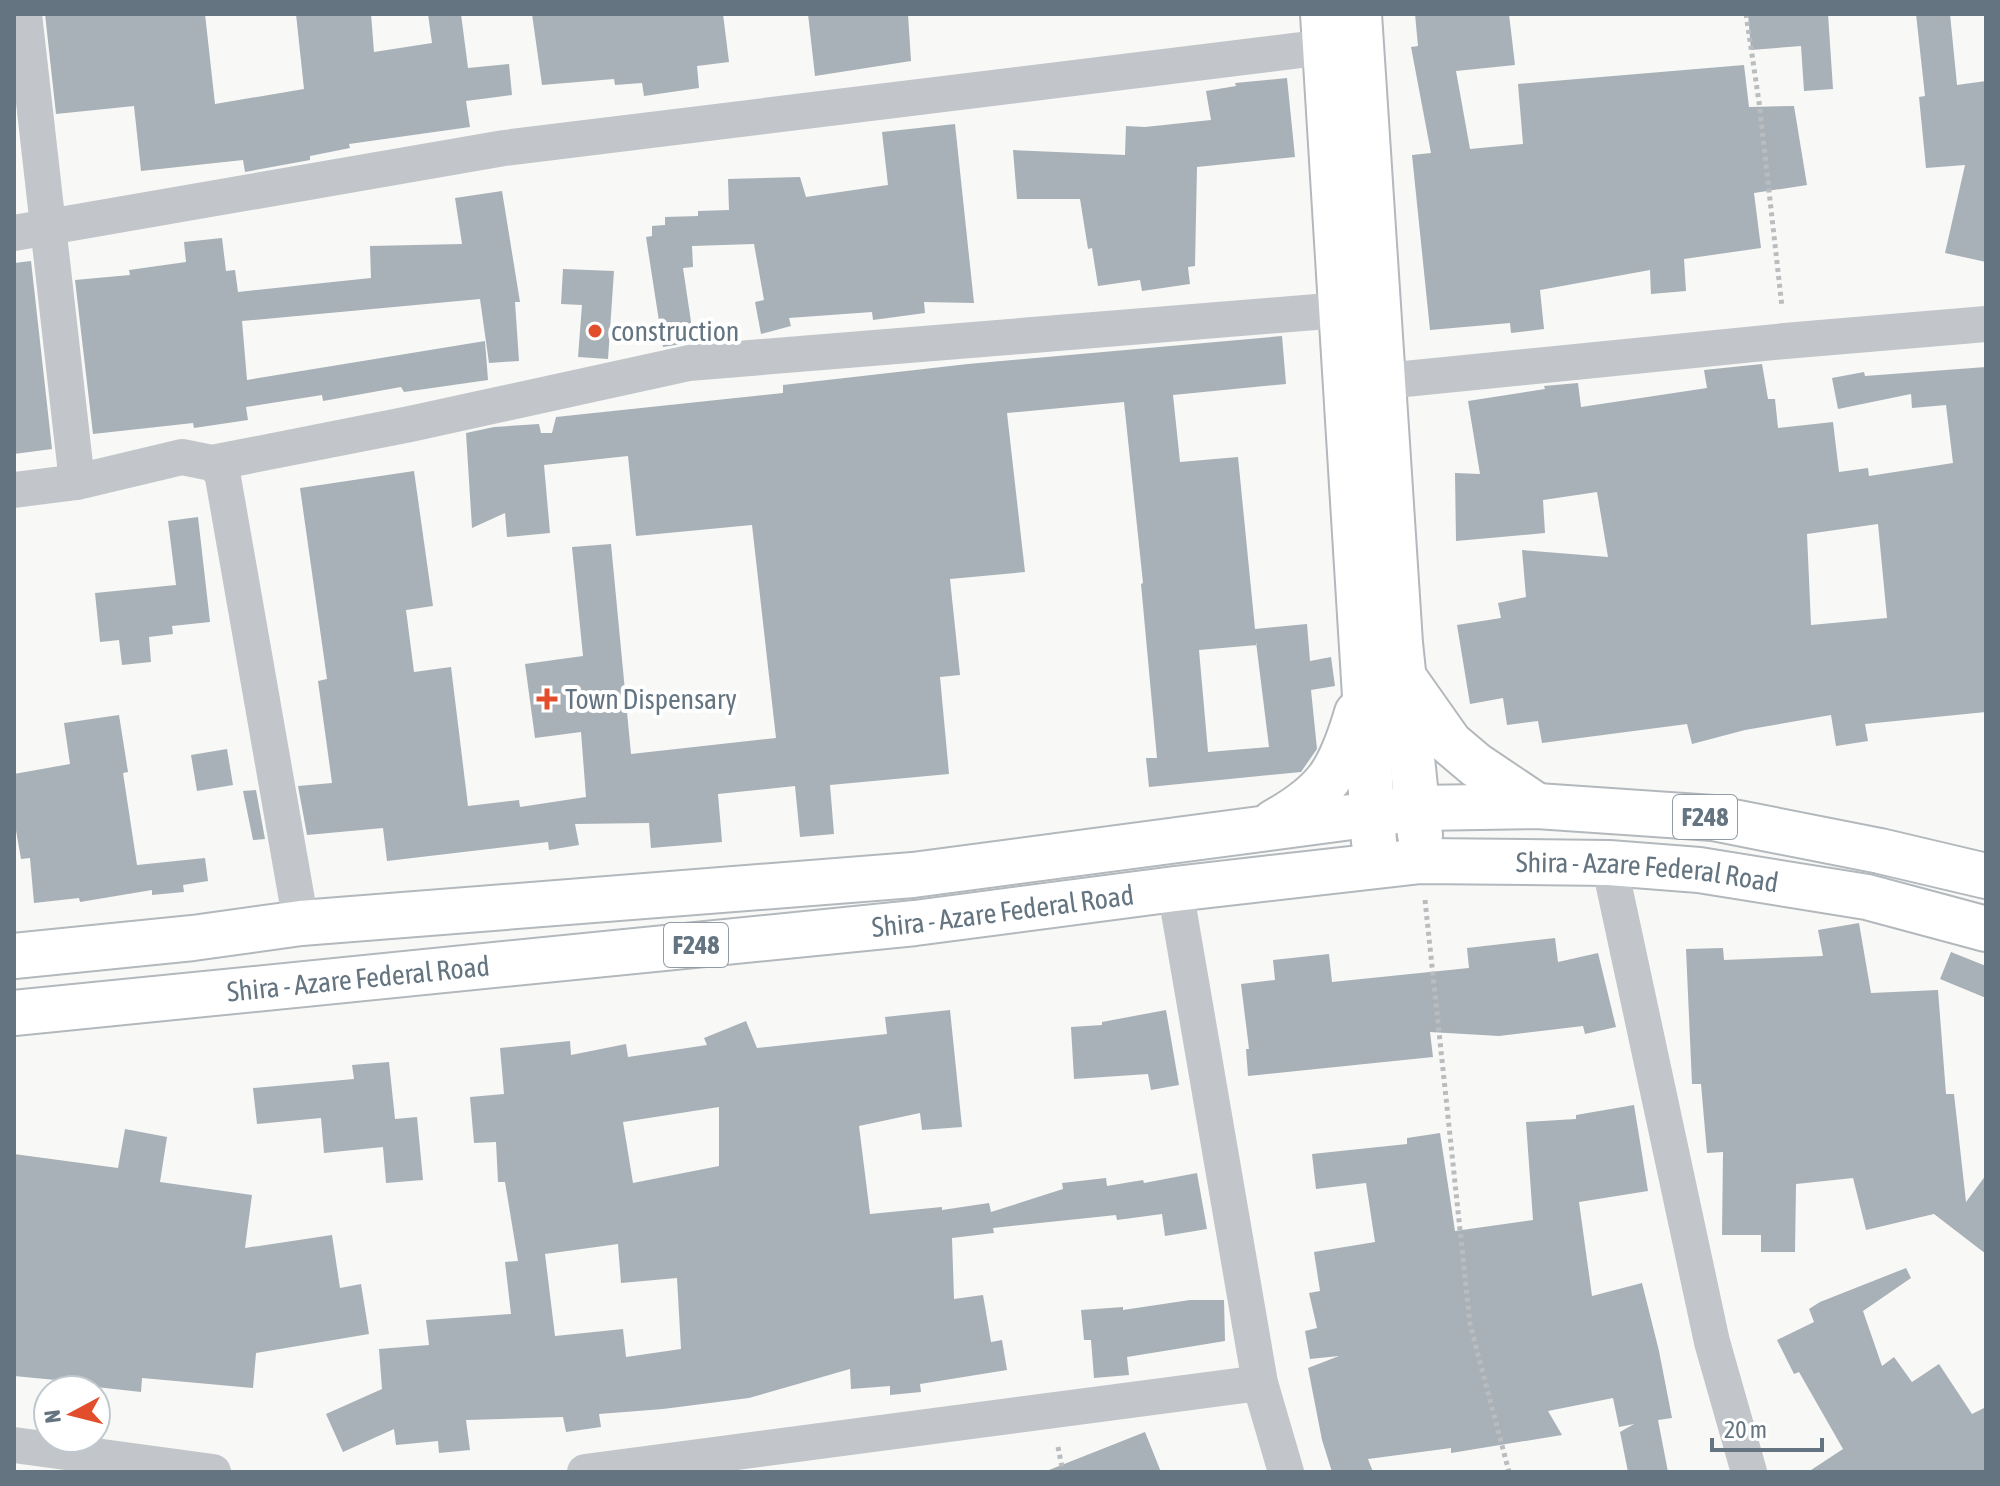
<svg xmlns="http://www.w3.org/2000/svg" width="2000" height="1486" font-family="'Asap Condensed',sans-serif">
<rect width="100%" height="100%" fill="#f8f8f6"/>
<!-- building -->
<path fill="#a8b1b7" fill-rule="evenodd" d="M45 14H205L215 104 304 89 296 14H371L374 52 432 43 428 14H461L468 68 509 64 512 95 466 101 470 127 349 144 350 148 310 156V160L245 172 243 160 141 171 134 106 56 114Z
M532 14H723L729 62 697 66 699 88 644 96 642 83 615 85 614 79 542 85Z
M808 14H908L911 61 815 76Z
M1415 14H1509L1515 65 1456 71 1470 149 1523 144 1518 84 1744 65 1749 107 1794 106 1807 185 1754 193 1761 248 1684 259 1686 291 1651 294 1650 270 1540 290 1544 329 1511 333 1510 323 1430 330 1412 155 1431 153 1411 47 1418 46Z
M1748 14H1828L1833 89 1804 91 1801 46 1751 50Z
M1916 14H1950L1957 85 1986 81V262L1945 253 1965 165 1926 168 1919 97 1925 96Z
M1287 78 1295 157 1197 167 1195 266 1188 267 1190 284 1142 291 1140 280 1098 286 1092 248 1088 249 1080 199H1017L1013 150 1125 155 1126 126 1145 127 1211 120 1206 91 1236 86 1235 83Z
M955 124 974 303 924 302 925 313 873 320 872 312 789 318 791 326 761 334 755 302 764 300 754 244 692 246 693 267 683 268 694 342 663 347 646 237 652 236V226L665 225V217L698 216V211L729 210 728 179 800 177 806 197 888 185 882 132Z
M502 191 520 302H515L519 361 489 363 480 299 242 321 247 380 485 341 488 380 404 392 401 387 323 401 322 395 246 407 248 420 194 428 193 423 93 434 75 280 130 275 129 270 186 262 184 242 222 238 226 271 235 270 238 292 371 278 370 246 462 244 455 198Z
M31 261 52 449 14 454V263Z
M563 269 614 271 608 359 578 357 582 305 561 304Z
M1282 336 1286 384 1173 395 1180 462 1238 457 1255 629 1307 624 1310 661 1331 657 1335 686 1311 690 1317 749 1301 772 1149 787 1146 758H1157L1141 584 1143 583 1124 402 1007 413 1025 572 950 579 960 675 940 677 949 774 830 785 834 834 800 837 795 786 718 794 722 842 651 848 649 823 575 824 579 845 549 850 548 842 387 861 383 828 307 835 298 786 332 783 318 681 327 679 300 488 414 471 433 606 406 610 414 672 451 667 468 806 519 800 520 807 586 797 581 732 535 738 525 664 583 656 572 547 611 544 631 754 776 738 752 525 636 536 628 456 544 465 550 533 507 537 505 513 472 528 466 433 494 427 539 424 541 433H552L556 417 783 393V385L968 364ZM1256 642 1269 747 1208 752 1199 650 1257 645Z
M1762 364 1768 399H1775L1778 428 1833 422 1839 472 1868 468 1869 476 1953 463 1946 405 1912 408 1911 394 1838 409 1832 378 1864 372 1865 376 1986 367V712L1865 724 1868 741 1836 746 1831 715 1745 730 1692 744 1687 724 1542 743 1538 721 1507 725 1503 698 1470 704 1457 625 1501 618 1498 603 1526 597 1522 550 1608 557 1597 492 1543 500 1545 533 1456 541 1455 473 1480 474 1468 401 1545 389 1544 386 1578 383 1581 407 1707 388 1704 370ZM1878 524 1887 618 1811 625 1807 534Z
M198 517 210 622 172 626 173 634 149 637 151 662 122 665 119 640 100 642 95 593 176 585 168 521Z
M119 715 128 772 123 773 137 865 205 858 208 881 183 885 184 892 152 895V890L80 902 79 898 34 903 30 858 21 859 14 819V774L70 764 64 723Z
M227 749 233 785 197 791 191 755Z
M256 790 265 839 253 840 243 791Z
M1859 923 1871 993 1938 990 1946 1094H1954L1966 1202 1986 1175V1254L1934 1214 1866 1230 1853 1178 1796 1184 1795 1252H1761V1235H1722L1723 1152 1707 1153 1701 1084H1692L1686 949 1723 948 1724 960 1823 956 1818 930Z
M1555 938 1558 962 1598 953 1616 1027 1585 1034 1583 1026 1499 1036 1430 1032 1433 1057 1248 1076 1246 1049H1249L1241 984 1275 980 1273 960 1329 954 1332 982 1469 968 1467 948Z
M1951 952 1986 966V998L1940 979Z
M950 1010 962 1127 922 1130 920 1113 859 1126 870 1214 942 1207V1210L989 1203 991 1212 1063 1189 1062 1183 1106 1178 1107 1186 1143 1180 1144 1183 1197 1173 1207 1229 1165 1236 1162 1214 1117 1220 1116 1215 993 1228 994 1233 952 1238 954 1299 983 1295 991 1342 1002 1340 1007 1370 920 1384 921 1392 890 1395V1386L851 1389 850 1369 749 1398 663 1409 599 1414 601 1427 566 1432 563 1417 466 1420 470 1450 439 1453 438 1441 396 1445 394 1429 343 1452 326 1414 382 1389 379 1349 429 1345 426 1320 511 1314 505 1262 518 1261 505 1182H498L496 1142 474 1143 470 1097 504 1094 500 1048 570 1041 571 1055 626 1044 628 1057 707 1045 704 1038 746 1021 757 1048 887 1034 885 1017ZM719 1107V1166L633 1183 623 1122ZM618 1244 621 1283 677 1278 681 1349 626 1357 623 1329 555 1336 545 1254Z
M1166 1010 1179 1085 1151 1090 1148 1074 1074 1079 1071 1027 1102 1025V1022Z
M389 1062 395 1119 417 1117 423 1180 386 1183 383 1147 324 1153 321 1118 257 1124 253 1088 354 1079 352 1065Z
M1634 1105 1648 1191 1579 1202 1592 1296 1642 1283 1659 1351 1672 1418 1658 1420 1668 1472H1628L1620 1432 1634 1424 1619 1427 1613 1398 1548 1411 1562 1435 1451 1453V1448L1368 1459 1373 1472H1332L1322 1440 1308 1368 1339 1356 1310 1359 1305 1331 1317 1328 1309 1293 1320 1291 1314 1252 1375 1242 1366 1183 1316 1189 1312 1154 1407 1144V1138L1440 1133 1455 1231 1533 1220 1526 1122 1576 1119V1115Z
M125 1129 167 1137 160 1182 252 1195 245 1248 332 1235 340 1288 361 1284 369 1334 256 1353 253 1388 142 1378 141 1392 87 1386V1383L14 1376V1154L118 1168Z
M1906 1268 1911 1278 1863 1311 1882 1366 1894 1357 1912 1382 1939 1364 1972 1414 1986 1407V1472H1808L1843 1449 1799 1372 1794 1374 1777 1340 1814 1322 1809 1309 1820 1302Z
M1190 1300H1224L1225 1341 1127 1357 1129 1375 1094 1378 1091 1340H1084L1081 1310 1123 1307V1310Z
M1145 1432 1161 1472H1049V1470Z"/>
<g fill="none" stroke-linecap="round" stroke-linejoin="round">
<defs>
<g id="primary">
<path d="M1323 14 1374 842"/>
<path d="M1359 14 1400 643 1420 835"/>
<path d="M1407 682 1450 743 1476 765 1537 806"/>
<path d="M1274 822C1327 793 1340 771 1357 713"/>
<path d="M14 956 193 938 301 923 913 875 1419 808 1537 806 1713 818 1880 851 1986 876"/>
<path id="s1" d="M14 1013 915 923 1175 889 1421 861 1609 863 1699 870 1867 897 1986 929"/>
</g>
</defs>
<!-- primary casing -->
<use href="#primary" stroke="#b3b8bc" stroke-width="48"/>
<!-- path -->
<path stroke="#babdc0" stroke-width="5" stroke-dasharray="4 4" stroke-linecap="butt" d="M1746 14 1759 102 1782 307
M1425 900 1470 1324 1509 1472
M1058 1447 1063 1472"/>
<!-- minor -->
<path stroke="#c2c6ca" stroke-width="36" d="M24 14 77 482
M14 233 504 148 1325 47
M1385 381 1785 341 1986 324
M212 463 410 424 689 363 1340 310
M14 490 77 482 182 457 212 463 222 472 301 923
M1609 863 1712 1342 1749 1472
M1175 889 1260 1383 1286 1472
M14 1445 213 1472
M585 1472 1260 1383"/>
<!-- primary -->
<use href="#primary" stroke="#fff" stroke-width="44"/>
</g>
<!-- markers -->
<g fill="#e24d2c" stroke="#fff" stroke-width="3">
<circle cx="595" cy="331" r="8"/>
<path d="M543 687h8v8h8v8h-8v8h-8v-8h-8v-8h8z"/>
</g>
<g text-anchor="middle" stroke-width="8" stroke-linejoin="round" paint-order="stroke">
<!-- shield labels -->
<g fill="#fff" stroke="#929ea7" stroke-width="2">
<rect x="1673" y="795" width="64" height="44" rx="6"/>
<rect x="664" y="923" width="64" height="44" rx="6"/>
</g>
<g font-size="26" font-weight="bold" fill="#647581">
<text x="1705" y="826">F248</text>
<text x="696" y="954">F248</text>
</g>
<!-- poi labels -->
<g font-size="28" fill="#647581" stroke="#fff" text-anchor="start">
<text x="611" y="341">construction</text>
<text x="565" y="709">Town Dispensary</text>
</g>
<!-- street labels -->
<g font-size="28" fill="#647581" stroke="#fff">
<text dy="10" stroke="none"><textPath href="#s1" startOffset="1642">Shira - Azare Federal Road</textPath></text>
<text dy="10" stroke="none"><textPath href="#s1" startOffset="994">Shira - Azare Federal Road</textPath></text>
<text dy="10" stroke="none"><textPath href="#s1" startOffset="346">Shira - Azare Federal Road</textPath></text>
</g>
</g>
<!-- border -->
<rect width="2000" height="1486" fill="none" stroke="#647581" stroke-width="32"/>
<!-- north arrow -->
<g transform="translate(72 1414) rotate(263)"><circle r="38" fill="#ffffff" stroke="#c1c8cd" stroke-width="2"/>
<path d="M0-6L14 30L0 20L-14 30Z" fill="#e24d2c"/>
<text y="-12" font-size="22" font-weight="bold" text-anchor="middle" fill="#647581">N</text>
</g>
<!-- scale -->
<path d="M1712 1438v12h110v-12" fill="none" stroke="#647581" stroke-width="4"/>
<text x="1724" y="1438" font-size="24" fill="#647581" stroke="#ffffff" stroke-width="6" paint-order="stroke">20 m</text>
</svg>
